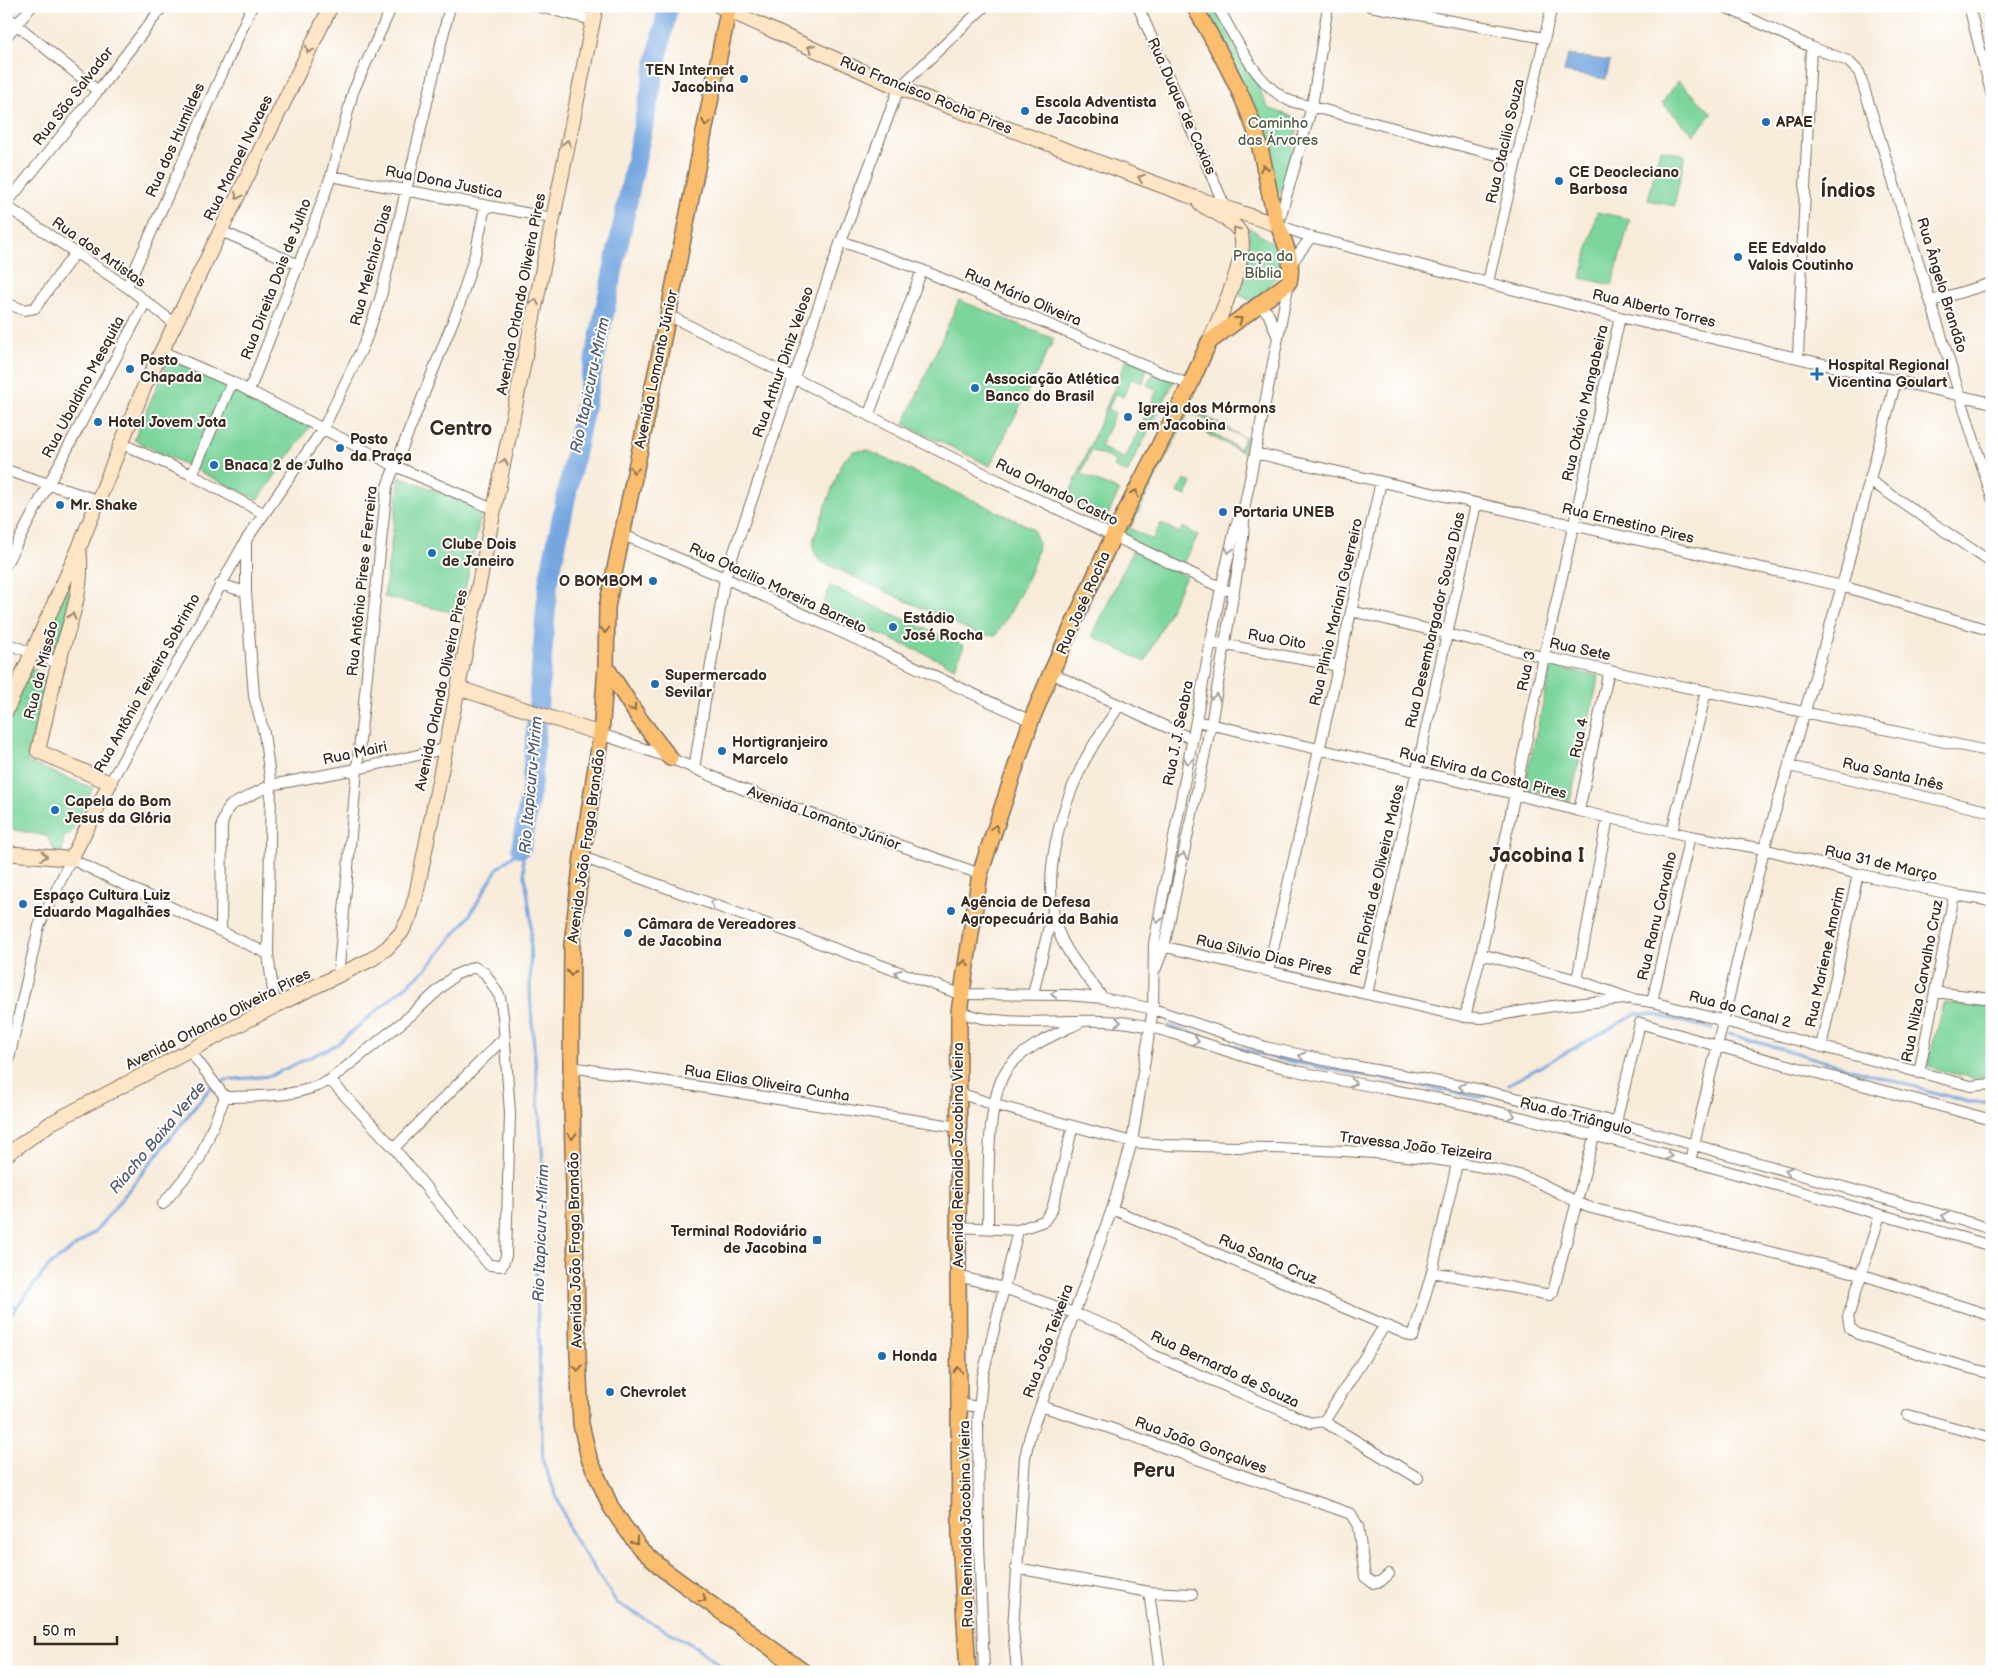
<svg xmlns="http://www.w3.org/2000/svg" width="1998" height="1678" font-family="'Balsamiq Sans',sans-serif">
<rect width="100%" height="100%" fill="#fff"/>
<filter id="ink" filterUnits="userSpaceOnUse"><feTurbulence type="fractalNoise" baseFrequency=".02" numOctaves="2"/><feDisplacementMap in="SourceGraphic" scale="10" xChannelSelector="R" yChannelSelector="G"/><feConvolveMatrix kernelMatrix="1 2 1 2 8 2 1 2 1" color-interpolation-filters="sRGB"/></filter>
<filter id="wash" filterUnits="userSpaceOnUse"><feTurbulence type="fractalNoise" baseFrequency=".0096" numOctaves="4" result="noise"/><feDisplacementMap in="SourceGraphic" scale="20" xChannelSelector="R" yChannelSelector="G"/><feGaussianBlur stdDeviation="1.12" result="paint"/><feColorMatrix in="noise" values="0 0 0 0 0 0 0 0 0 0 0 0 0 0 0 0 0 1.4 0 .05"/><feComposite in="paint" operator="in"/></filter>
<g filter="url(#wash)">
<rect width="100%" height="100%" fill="#f8ebd9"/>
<!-- green -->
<path fill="#7bd59b" stroke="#5b805c" d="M1197 6H1213L1250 68 1268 108 1299 119 1284 188 1274 197 1256 121Z
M1678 81 1712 113 1694 135 1662 103Z
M1660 149 1685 155 1674 206 1648 200Z
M1597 212 1630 219 1612 285 1581 278Z
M1247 226 1281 249 1283 265 1277 277 1252 302 1236 292C1243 271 1254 248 1247 226Z
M959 300 1054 339 990 466 904 424Z
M169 358 240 389 310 426 258 500 134 440Z
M1127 358 1147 367 1143 383 1132 378 1123 397 1115 393 1108 410 1115 413 1100 447 1125 459 1157 390 1147 385 1155 370 1175 379 1127 473 1114 467 1116 461 1091 450 1081 474 1119 491 1107 517 1067 500Z
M1183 409H1191L1247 439 1242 452 1207 434 1211 432 1239 449 1245 438 1189 412 1130 528 1152 540 1161 523 1179 533 1183 527 1198 535 1181 569 1119 539Z
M867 450 1032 528C1034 532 1037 537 1038 542 1039 562 1008 619 996 635L982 636 820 561 813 550 814 538 842 462 853 451Z
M400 476 482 509 460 614 384 597Z
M1184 479 1192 483 1186 496 1177 492Z
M1133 550 1186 576 1145 662 1092 636Z
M71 573H78L56 657 38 650Z
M830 586 964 646 955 667 821 609Z
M1551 667 1599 676 1570 801 1524 788Z
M31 668 51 679 27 762 93 788 71 833 64 836 62 853H55L47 836 6 828V729Z
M1943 1003 1992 1007V1077L1977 1079 1927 1067Z"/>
<!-- water -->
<path fill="#75a6e0" stroke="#58687f" d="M1568 55 1610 61 1606 79 1564 72Z"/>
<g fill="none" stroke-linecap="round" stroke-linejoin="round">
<!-- stream -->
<path stroke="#75a6e0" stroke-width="3" d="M521 848 531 919 530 995 545 1187 536 1265 543 1462 572 1535 617 1603 696 1647 729 1672
M1168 1026 1274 1058 1479 1097 1487 1096
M1729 1034 1968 1102H1992
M1509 1084 1636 1014H1651L1712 1029
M6 1303 17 1307
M6 1320 49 1266 96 1231 210 1088 226 1080 270 1076 336 1045 426 969 468 918 497 869 521 849"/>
<!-- river -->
<path stroke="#75a6e0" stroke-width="20" d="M521 848 531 791 548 584 668 6"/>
</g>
</g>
<g filter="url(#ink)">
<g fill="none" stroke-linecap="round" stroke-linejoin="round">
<defs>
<path id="street" d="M536 6 593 20
M1138 6 1225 207
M1217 6C1237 39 1254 84 1290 101L1516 160
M1328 6 1312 106 1278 225 1311 237 1620 317 1992 403
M1370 6 1544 38
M1723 6 1811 47 1848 61 1859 72 1992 498
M1969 6 1992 96
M6 16 98 91
M6 37 32 6
M331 176 552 218
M6 204 98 91 163 6
M6 206 127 287 174 323
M221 231 299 265
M841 241 922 270 1190 385
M1291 264 1311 237
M1488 282 1552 6
M127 287 252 6
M1932 301 1992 283
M6 303 24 310 35 308 75 253
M1258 305 1268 313 1278 338
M668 315 987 475 1226 590
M161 351 232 382 393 465 495 510
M1798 357 1811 47
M249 391 310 235 331 176 353 92 392 6
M869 414 922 270
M120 443 192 475 263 513
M1255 453 1842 586 1992 631
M6 470 97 500
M192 475 232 382
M1869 480 1992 563
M621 534 725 578 1031 721
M246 541V592L254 696 264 733 271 785 268 954 275 1006
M6 564 145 303
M220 584 246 592
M1351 611 1544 657 1992 752
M1210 642 1339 666
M6 643 58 663
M1051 673 1192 739
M1196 721 1515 794 1579 811 1690 836 1764 849 1858 874 1954 895 1992 901
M601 734 670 758 742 789 980 874
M1789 766 1992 812
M694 769 725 578 841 241 899 88 985 6
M110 783 246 540 323 429 365 342 381 296 450 6
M1579 811 1609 670
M1672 832 1706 691
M582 857 960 994 1067 995 1103 998 1153 1009 1265 1047 1343 1064 1482 1090 1599 1118 1992 1229
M221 931 222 824 227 810 231 805 271 785 357 769 444 749
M1157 945 1465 1017 1482 1018 1553 1006 1625 999
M1481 954 1577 980 1631 999 1652 1002 1971 1086 1992 1084
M1156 968 1164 947 1211 724 1243 538 1245 504 1289 282
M1268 971 1381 482
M338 977 357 769 387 486 459 306 476 251 485 206
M1577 980 1608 817
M1935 992 1992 999
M1033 994 1052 914
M1367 994 1476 504
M1103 998C1086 975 1063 951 1056 924 1042 875 1060 812 1081 768 1091 746 1106 726 1119 706
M1652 1002 1690 836
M959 1012C1021 1033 1087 1011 1150 1027 1198 1039 1244 1059 1293 1070 1355 1085 1419 1093 1481 1108 1653 1147 1822 1199 1992 1246
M1465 1017 1481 954 1544 657 1620 317
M1821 1047 1858 874
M190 1051 225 1097
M571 1067 959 1127
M6 1072 39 926 71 859 268 954
M1919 1073 1954 895
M330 1080 394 1148 503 1039
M959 1093 992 1104 1132 1142 1165 1145C1282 1149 1405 1147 1519 1175 1545 1182 1566 1199 1591 1208L1860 1274 1992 1316
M225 1097C261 1096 298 1098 330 1080L410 1016 455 975 474 967 485 973 500 997 503 1016 510 1113 506 1256 502 1266 489 1265 394 1148
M1616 1122 1640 1023 1717 1046 1992 1120
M1690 1161 1764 849 1842 586 1896 380
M163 1204 199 1160 225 1097
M1112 1209 1413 1337 1432 1272 1457 1164
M1880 1215 1848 1317 1850 1328 1858 1334 1930 1357 1992 1374
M958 1227 1018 1230 1044 1221 1052 1210 1073 1126
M988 1227C989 1187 984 1092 1011 1064 1030 1044 1059 1033 1083 1021
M1432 1272 1550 1295 1553 1292 1599 1118
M958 1276 1004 1288 1074 1313 1119 1331 1151 1354 1311 1423 1323 1421 1327 1417 1385 1325
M958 1404 979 1407
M1041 1406 1107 1427 1351 1514 1358 1526 1365 1577 1373 1583 1381 1581 1389 1574
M1908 1415 1992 1438
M1323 1421 1418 1478
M1016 1568 1149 1592 1192 1594
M1149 1592 1160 1672
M984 1672 979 1544 978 1421 982 1379 1018 1230
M1017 1672 1013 1628 1025 1457 1030 1435 1112 1209 1132 1142 1153 1009 1154 944 1167 874 1221 588 1236 525 1245 504"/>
<path id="secondary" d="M719 6 899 88 1187 195 1278 225
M1200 204C1212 211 1231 219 1239 231 1252 250 1218 321 1209 342
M458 688 601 734
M6 711 79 548 145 385 331 6
M6 853 71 859 110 783 38 751C45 721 51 691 59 661 69 624 85 588 79 549
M6 1155 51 1123 275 1006 372 959 387 948 401 933 410 916 416 895C475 599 538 303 596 6"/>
<path id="primary" d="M729 6 668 315 607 607 606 667 601 734 582 857 572 945 571 1067 578 1355 581 1424 589 1458 611 1507 623 1525 640 1548 664 1570 804 1672
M606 667 639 718 670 758
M968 1672 960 1538 958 1276 959 1012 980 874 1031 721 1051 673 1113 536 1190 385 1209 342 1289 282C1295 257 1282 240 1275 216 1267 187 1264 156 1254 127 1239 85 1216 45 1194 6"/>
</defs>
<!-- street casing -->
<use href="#street" stroke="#7d6e5f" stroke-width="12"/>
<!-- secondary casing -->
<use href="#secondary" stroke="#7d6e5f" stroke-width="16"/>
<!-- primary casing -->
<use href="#primary" stroke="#7d6e5f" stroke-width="18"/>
<!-- street -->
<use href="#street" stroke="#fff" stroke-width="10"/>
<!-- secondary -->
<use href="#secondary" stroke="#fde5c5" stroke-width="14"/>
<!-- primary -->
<use href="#primary" stroke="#fabe6e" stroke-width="15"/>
</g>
<!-- one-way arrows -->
<defs><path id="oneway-chevron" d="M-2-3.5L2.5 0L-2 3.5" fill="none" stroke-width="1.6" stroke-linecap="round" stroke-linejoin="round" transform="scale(1.25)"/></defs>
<g stroke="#9c8872">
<use href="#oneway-chevron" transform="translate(811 48) rotate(-156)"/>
<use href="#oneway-chevron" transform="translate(309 50) rotate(116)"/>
<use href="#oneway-chevron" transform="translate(567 143) rotate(-78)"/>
<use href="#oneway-chevron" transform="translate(1141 178) rotate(-160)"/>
<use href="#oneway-chevron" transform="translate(238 196) rotate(116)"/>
<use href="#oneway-chevron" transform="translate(1236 230) rotate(-127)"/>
<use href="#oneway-chevron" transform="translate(535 302) rotate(-79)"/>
<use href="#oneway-chevron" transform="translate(504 462) rotate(-79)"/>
<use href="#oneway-chevron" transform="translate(72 616) rotate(-74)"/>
<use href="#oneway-chevron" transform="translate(44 856) rotate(7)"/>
</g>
<g stroke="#916d42">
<use href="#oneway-chevron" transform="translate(706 123) rotate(101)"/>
<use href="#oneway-chevron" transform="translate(1264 168) rotate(-102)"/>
<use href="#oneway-chevron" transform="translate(1239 320) rotate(-37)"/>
<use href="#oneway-chevron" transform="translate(634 470) rotate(102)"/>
<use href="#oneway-chevron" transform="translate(1135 493) rotate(-63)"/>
<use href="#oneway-chevron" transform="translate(605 630) rotate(90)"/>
<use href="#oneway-chevron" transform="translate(633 708) rotate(56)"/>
<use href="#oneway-chevron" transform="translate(995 828) rotate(-72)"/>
<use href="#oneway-chevron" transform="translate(965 963) rotate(-81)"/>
<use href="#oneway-chevron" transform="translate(571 973) rotate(91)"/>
<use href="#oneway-chevron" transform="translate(572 1136) rotate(89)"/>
<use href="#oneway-chevron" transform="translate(578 1368) rotate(87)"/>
<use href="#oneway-chevron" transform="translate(958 1370) rotate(-90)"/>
<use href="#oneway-chevron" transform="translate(635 1541) rotate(53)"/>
<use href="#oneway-chevron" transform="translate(703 1599) rotate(36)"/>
</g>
<g stroke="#a79f9a">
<use href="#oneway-chevron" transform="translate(1229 550) rotate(103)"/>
<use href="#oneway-chevron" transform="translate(1216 697) rotate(-80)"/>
<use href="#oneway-chevron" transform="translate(1188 761) rotate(101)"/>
<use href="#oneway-chevron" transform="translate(1183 856) rotate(-78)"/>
<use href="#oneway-chevron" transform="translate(713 903) rotate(-160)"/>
<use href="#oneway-chevron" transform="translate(1158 920) rotate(100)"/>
<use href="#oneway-chevron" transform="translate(898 973) rotate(-159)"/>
<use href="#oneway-chevron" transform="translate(1054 994) rotate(-178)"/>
<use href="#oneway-chevron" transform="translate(1118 1022) rotate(7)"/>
<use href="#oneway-chevron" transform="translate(1196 1041) rotate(18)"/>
<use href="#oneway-chevron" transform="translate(1302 1056) rotate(-168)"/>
<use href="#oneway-chevron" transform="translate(1353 1083) rotate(11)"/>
<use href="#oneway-chevron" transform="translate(1462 1087) rotate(-169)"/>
<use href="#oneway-chevron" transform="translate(1512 1115) rotate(14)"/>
<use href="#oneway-chevron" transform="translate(1669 1156) rotate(15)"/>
<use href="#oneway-chevron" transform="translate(1788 1171) rotate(-164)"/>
<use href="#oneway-chevron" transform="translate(1945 1216) rotate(-164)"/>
</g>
</g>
<!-- markers -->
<g fill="#1f6fb2" stroke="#fff" stroke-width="2">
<circle cx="744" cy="79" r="5"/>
<circle cx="1025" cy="111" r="5"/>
<circle cx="1766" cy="122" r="5"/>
<circle cx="1559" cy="181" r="5"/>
<circle cx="1738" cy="257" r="5"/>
<circle cx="130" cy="369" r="5"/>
<path d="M1814.5 366.5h5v5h5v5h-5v5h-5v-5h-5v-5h5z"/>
<circle cx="975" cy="388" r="5"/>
<circle cx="1128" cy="417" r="5"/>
<circle cx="98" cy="422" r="5"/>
<circle cx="340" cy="448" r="5"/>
<circle cx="214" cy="465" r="5"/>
<circle cx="60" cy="505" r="5"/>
<circle cx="1223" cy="512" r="5"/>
<circle cx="432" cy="553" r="5"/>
<circle cx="653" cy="581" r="5"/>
<circle cx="893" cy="627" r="5"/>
<circle cx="655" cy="684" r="5"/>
<circle cx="722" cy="751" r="5"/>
<circle cx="55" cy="810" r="5"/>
<circle cx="23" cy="904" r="5"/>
<circle cx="951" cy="911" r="5"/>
<circle cx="628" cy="933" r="5"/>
<rect x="812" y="1235" width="10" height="10" rx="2.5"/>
<circle cx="882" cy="1356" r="5"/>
<circle cx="610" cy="1392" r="5"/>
</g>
<g text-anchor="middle" stroke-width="4" stroke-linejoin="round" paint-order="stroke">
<!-- poi labels -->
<g font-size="15" font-weight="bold" fill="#3b2a1e" stroke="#fff" text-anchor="start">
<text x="734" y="75" text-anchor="end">TEN Internet<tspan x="734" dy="17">Jacobina</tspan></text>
<text x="1035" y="107">Escola Adventista<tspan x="1035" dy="17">de Jacobina</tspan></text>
<text x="1776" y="127">APAE</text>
<text x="1569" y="177">CE Deocleciano<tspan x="1569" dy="17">Barbosa</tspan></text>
<text x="1748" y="253">EE Edvaldo<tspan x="1748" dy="17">Valois Coutinho</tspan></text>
<text x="140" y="365">Posto<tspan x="140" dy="17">Chapada</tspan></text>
<text x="1828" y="370">Hospital Regional<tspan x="1828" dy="17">Vicentina Goulart</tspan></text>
<text x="985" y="384">Associação Atlética<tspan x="985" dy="17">Banco do Brasil</tspan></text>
<text x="1138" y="413">Igreja dos Mórmons<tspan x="1138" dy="17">em Jacobina</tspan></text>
<text x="108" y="427">Hotel Jovem Jota</text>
<text x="350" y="444">Posto<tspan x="350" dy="17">da Praça</tspan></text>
<text x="224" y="470">Bnaca 2 de Julho</text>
<text x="70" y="510">Mr. Shake</text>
<text x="1233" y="517">Portaria UNEB</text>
<text x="442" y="549">Clube Dois<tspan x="442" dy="17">de Janeiro</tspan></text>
<text x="643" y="586" text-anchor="end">O BOMBOM</text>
<text x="903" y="623">Estádio<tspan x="903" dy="17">José Rocha</tspan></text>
<text x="665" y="680">Supermercado<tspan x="665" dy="17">Sevilar</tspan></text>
<text x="732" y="747">Hortigranjeiro<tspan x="732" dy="17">Marcelo</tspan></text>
<text x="65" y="806">Capela do Bom<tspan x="65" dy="17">Jesus da Glória</tspan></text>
<text x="33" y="900">Espaço Cultura Luiz<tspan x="33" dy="17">Eduardo Magalhães</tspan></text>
<text x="961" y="907">Agência de Defesa<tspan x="961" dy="17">Agropecuária da Bahia</tspan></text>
<text x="638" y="929">Câmara de Vereadores<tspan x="638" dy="17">de Jacobina</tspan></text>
<text x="807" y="1236" text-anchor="end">Terminal Rodoviário<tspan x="807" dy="17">de Jacobina</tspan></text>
<text x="892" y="1361">Honda</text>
<text x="620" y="1397">Chevrolet</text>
</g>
<!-- street labels -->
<g font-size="15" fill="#3b2a1e" stroke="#fff">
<text transform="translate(926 95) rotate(22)" y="5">Rua Francisco Rocha Pires</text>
<text transform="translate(73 96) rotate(-52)" y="5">Rua São Salvador</text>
<text transform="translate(1182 106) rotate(66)" y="5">Rua Duque de Caxias</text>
<text transform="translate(175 140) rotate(-66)" y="5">Rua dos Humildes</text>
<text transform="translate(1505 141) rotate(-77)" y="5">Rua Otacilio Souza</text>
<text transform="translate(238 158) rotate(-64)" y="5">Rua Manoel Novaes</text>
<text transform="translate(444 182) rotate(11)" y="5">Rua Dona Justica</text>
<text transform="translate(99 252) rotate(35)" y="5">Rua dos Artistas</text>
<text transform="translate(371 265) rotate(-75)" y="5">Rua Melchior Dias</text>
<text transform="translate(276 279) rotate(-69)" y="5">Rua Direita Dois de Julho</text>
<text transform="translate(1942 285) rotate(73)" y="5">Rua Ângelo Brandão</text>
<text transform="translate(521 294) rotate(-79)" y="5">Avenida Orlando Oliveira Pires</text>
<text transform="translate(1023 297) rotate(23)" y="5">Rua Mário Oliveira</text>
<text transform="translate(1654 308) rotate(13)" y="5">Rua Alberto Torres</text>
<text transform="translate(783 362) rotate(-71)" y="5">Rua Arthur Diniz Veloso</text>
<text transform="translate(656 369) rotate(-78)" y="5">Avenida Lomanto Júnior</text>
<text transform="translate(83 387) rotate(-62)" y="5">Rua Ubaldino Mesquita</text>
<text transform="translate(1585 403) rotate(-77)" y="5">Rua Otávio Mangabeira</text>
<text transform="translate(1057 492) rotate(26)" y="5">Rua Orlando Castro</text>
<text transform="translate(1628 523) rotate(13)" y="5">Rua Ernestino Pires</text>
<text transform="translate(362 581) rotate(-84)" y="5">Rua Antônio Pires e Ferreira</text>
<text transform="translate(778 588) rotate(25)" y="5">Rua Otacilio Moreira Barreto</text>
<text transform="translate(1083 603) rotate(-66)" y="5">Rua José Rocha</text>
<text transform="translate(1336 612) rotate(-77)" y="5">Rua Plinio Mariani Guerreiro</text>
<text transform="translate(1435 620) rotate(-77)" y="5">Rua Desembargador Souza Dias</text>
<text transform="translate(1277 639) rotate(10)" y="5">Rua Oito</text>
<text transform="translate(1580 649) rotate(12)" y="5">Rua Sete</text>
<text transform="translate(41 670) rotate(-76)" y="5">Rua da Missão</text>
<text transform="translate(1526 671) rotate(-78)" y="5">Rua 3</text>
<text transform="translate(147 683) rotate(-61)" y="5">Rua Antônio Teixeira Sobrinho</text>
<text transform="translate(441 690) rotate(-78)" y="5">Avenida Orlando Oliveira Pires</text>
<text transform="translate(1178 733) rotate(-79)" y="5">Rua J. J. Seabra</text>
<text transform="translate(1579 738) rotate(-78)" y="5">Rua 4</text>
<text transform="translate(355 753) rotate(-12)" y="5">Rua Mairi</text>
<text transform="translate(1483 773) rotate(14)" y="5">Rua Elvira da Costa Pires</text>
<text transform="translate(1893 774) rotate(13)" y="5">Rua Santa Inês</text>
<text transform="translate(824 818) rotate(20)" y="5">Avenida Lomanto Júnior</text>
<text transform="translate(586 846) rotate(-82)" y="5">Avenida João Fraga Brandão</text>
<text transform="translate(1881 863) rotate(13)" y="5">Rua 31 de Março</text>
<text transform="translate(1377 880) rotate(-77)" y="5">Rua Florita de Oliveira Matos</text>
<text transform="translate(1657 916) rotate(-77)" y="5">Rua Ranu Carvalho</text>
<text transform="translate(1264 955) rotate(13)" y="5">Rua Silvio Dias Pires</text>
<text transform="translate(1825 957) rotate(-78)" y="5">Rua Mariene Amorim</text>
<text transform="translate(1922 981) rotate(-79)" y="5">Rua Nilza Carvalho Cruz</text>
<text transform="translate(1740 1009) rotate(15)" y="5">Rua do Canal 2</text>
<text transform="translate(218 1019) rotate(-27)" y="5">Avenida Orlando Oliveira Pires</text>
<text transform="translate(767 1083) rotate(9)" y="5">Rua Elias Oliveira Cunha</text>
<text transform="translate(1576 1116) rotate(14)" y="5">Rua do Triângulo</text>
<text transform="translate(1416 1146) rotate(7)" y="5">Travessa João Teizeira</text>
<text transform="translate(958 1155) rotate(-90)" y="5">Avenida Reinaldo Jacobina Vieira</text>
<text transform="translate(575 1250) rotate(-91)" y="5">Avenida João Fraga Brandão</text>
<text transform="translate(1268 1259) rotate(23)" y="5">Rua Santa Cruz</text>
<text transform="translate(1048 1341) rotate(-70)" y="5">Rua João Teixeira</text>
<text transform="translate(1225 1369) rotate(25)" y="5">Rua Bernardo de Souza</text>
<text transform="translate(1201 1445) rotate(20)" y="5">Rua João Gonçalves</text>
<text transform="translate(966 1524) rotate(-91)" y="5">Rua Reninaldo Jacobina Vieira</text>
</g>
<!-- park labels -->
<g font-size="15" fill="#4e5d44" stroke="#fff">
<text x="1278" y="128">Caminho<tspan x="1278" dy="17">das Árvores</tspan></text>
<text x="1263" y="261">Praça da<tspan x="1263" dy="17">Bíblia</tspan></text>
</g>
<!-- water labels -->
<g font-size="16" font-style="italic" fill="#525c6c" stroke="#fff">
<text transform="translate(589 385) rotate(-78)" y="6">Rio Itapicuru-Mirim</text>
<text transform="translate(530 785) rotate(-85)" y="6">Rio Itapicuru-Mirim</text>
<text transform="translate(157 1137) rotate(-50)" y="6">Riacho Baixa Verde</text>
<text transform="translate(540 1233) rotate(-88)" y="6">Rio Itapicuru-Mirim</text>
</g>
<!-- district labels -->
<g font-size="20" font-weight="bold" fill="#3b2a1e" stroke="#fff">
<text x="1848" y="197">Índios</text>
<text x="461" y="435">Centro</text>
<text x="1537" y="862">Jacobina I</text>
<text x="1154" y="1477">Peru</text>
</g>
</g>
<!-- margin -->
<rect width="1998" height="1678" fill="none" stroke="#fff" stroke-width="25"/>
<!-- scale -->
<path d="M35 1636v8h82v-8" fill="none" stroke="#3b2a1e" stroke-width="2.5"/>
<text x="42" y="1636" font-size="15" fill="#3b2a1e" stroke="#ffffff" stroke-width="4" paint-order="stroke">50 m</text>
</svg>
